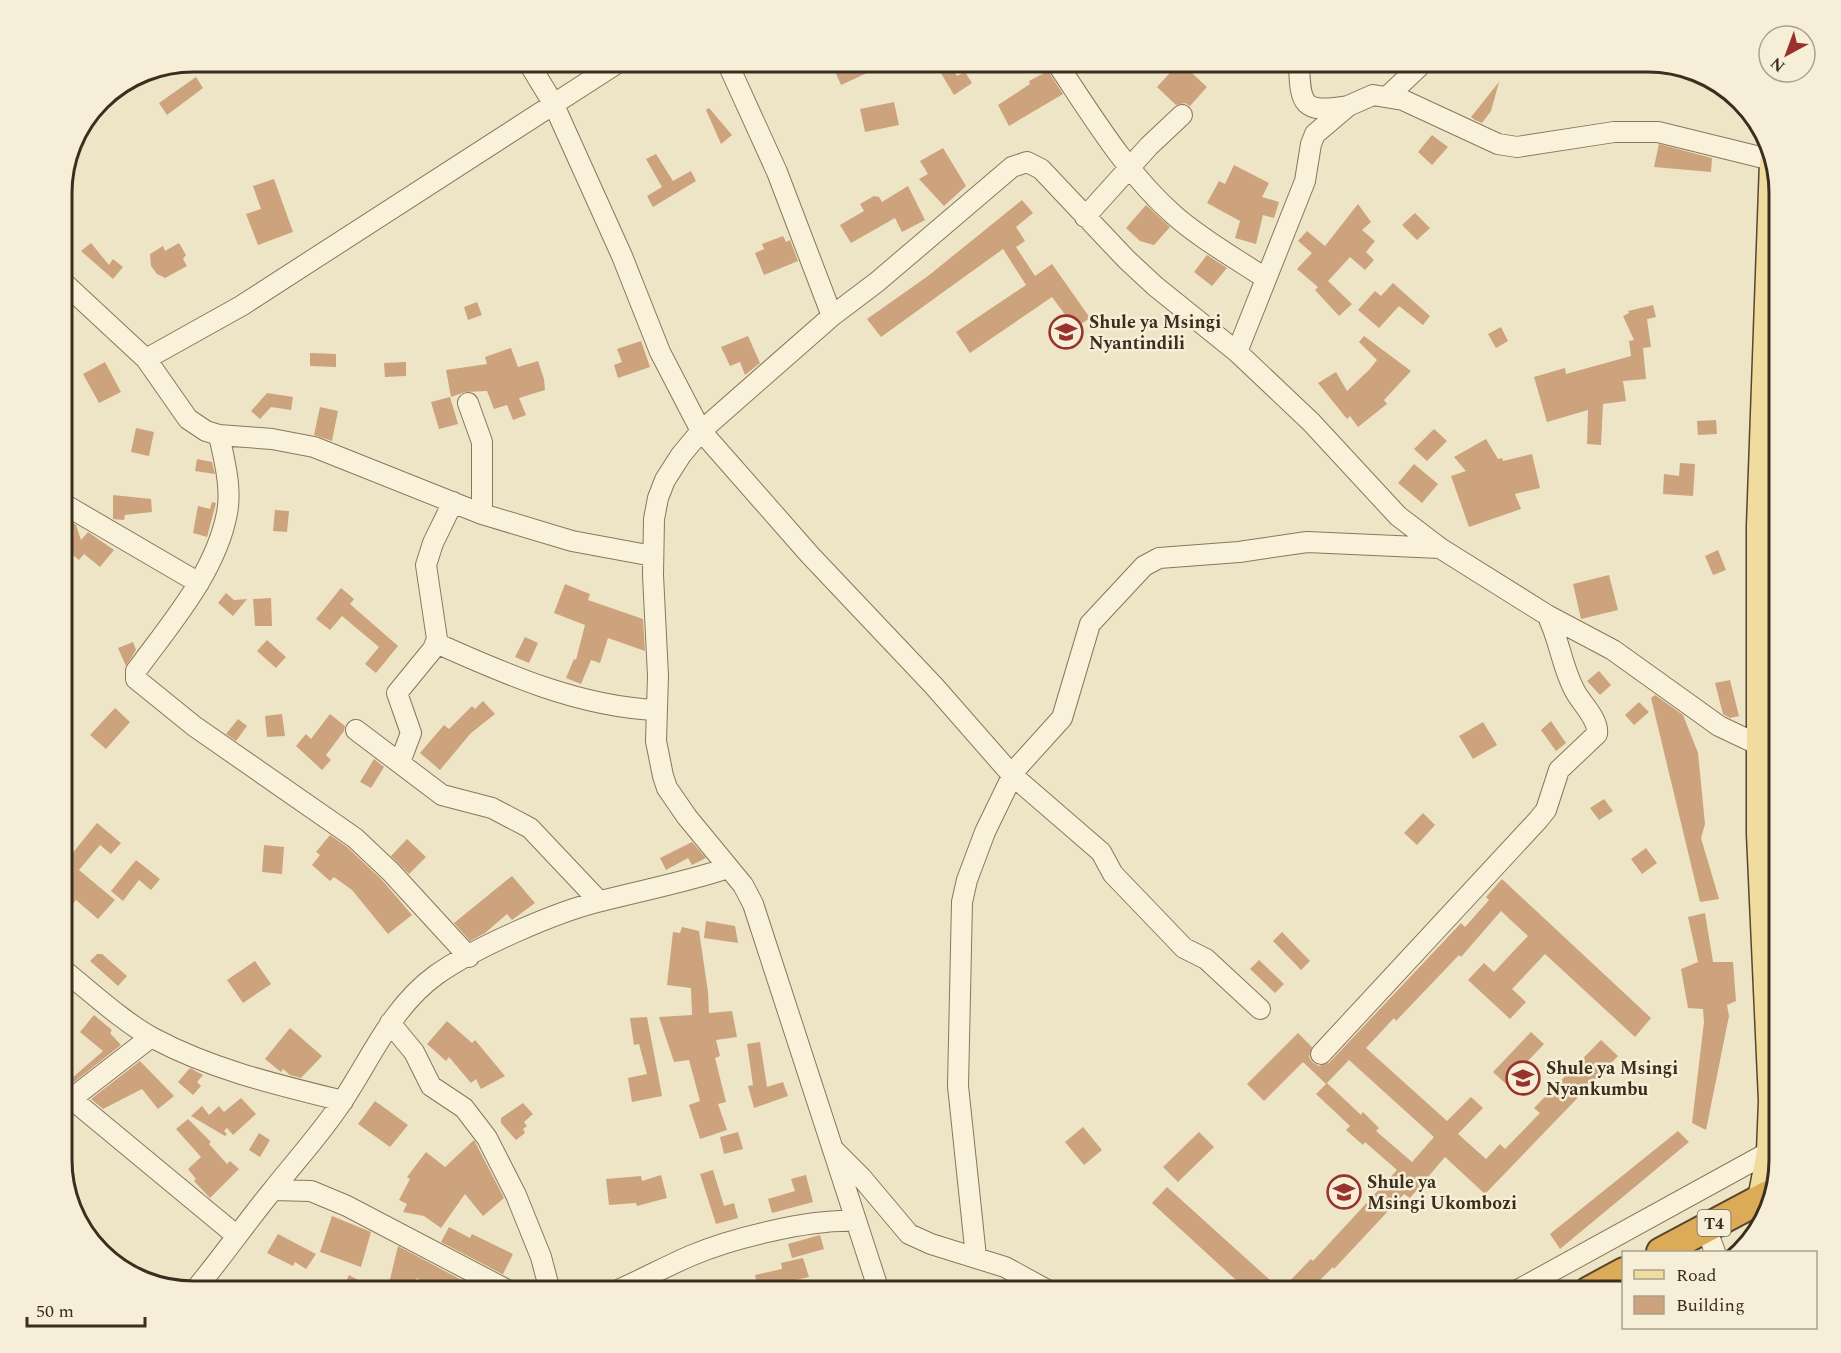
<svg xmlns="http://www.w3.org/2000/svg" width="1841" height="1353" font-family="Spectral,serif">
<rect width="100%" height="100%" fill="#eee5c6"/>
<!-- building -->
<path fill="#cca37c" d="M850 62H891L841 85 834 69Z
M1180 62 1207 87 1190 106 1185 103 1176 105 1157 87Z
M949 63 957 76 965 72 972 83 954 95 939 70Z
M1048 71 1063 94 1009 126 998 105 1030 84 1029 81Z
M196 77 203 88 167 115 159 103Z
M1499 82 1491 111 1482 123 1475 120 1471 117Z
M894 102 899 125 865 132 860 109Z
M709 108 732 135 721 144 706 110Z
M1432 135 1448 147 1432 165 1418 152Z
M1659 144 1712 158 1711 172 1654 167Z
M943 148 966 186 944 206 919 179 928 174 920 161Z
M656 154 673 181 691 171 696 181 653 207 647 196 662 187 646 159Z
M1234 165 1269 183 1262 197 1279 202 1274 218 1263 215 1256 244 1235 238 1240 221 1207 203 1219 181 1225 184Z
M274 179 293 232 258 245 246 214 261 209 253 186Z
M908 186 925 220 902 232 895 218 851 243 840 225 864 211 860 204 874 196 879 197 882 202Z
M1022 200 1033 213 1016 227 1025 241 1016 247 1035 276 1052 264 1090 318 1075 328 1052 297 970 353 956 332 1026 285 1003 249 881 337 867 319 928 276Z
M1358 204 1371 222 1362 230 1375 241 1366 252 1374 260 1365 270 1350 257 1328 281 1352 304 1339 316 1315 290 1318 287 1297 269 1312 253 1298 241 1307 231 1325 246Z
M1146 205 1170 227 1154 245 1140 241 1126 228Z
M1415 213 1430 228 1417 240 1402 225Z
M783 236 786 242 790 240 798 261 764 275 755 253 764 249 762 244Z
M91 243 109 265 113 259 123 267 113 279 81 251Z
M179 243 186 255 183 259 187 266 165 278 157 274 151 266 150 254 163 246 165 251Z
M1207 255 1227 268 1212 286 1194 272Z
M1393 283 1430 316 1423 325 1399 306 1379 328 1358 310 1375 291 1381 296Z
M477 302 482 315 468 320 464 307Z
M1653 305 1656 317 1647 319 1651 347 1643 348 1646 379 1623 381 1626 401 1603 404 1601 445 1587 444 1588 410 1547 422 1534 377 1565 368 1566 374 1631 356 1629 341 1634 340 1623 316 1629 313 1628 311Z
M1501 327 1508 341 1496 348 1488 334Z
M748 336 760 363 745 375 740 362 730 366 721 347Z
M1364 336 1411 371 1384 400 1387 404 1358 427 1350 416 1347 419 1318 383 1336 372 1347 391 1369 370 1377 360 1359 342Z
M641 341 650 367 618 378 614 365 622 362 617 349Z
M511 348 518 367 538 361 544 379 545 390 519 398 526 415 513 420 507 405 494 409 487 391 465 392 451 397 446 370 487 364 485 357Z
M310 353 336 354V367L310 366Z
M105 362 121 392 99 403 83 374Z
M406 362V376L385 377 384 363Z
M267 393 293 397 291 410 271 407 260 419 251 411Z
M450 397 458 424 439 429 431 402Z
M320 407 338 411 332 441 314 435Z
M1716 420 1717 434 1698 435 1697 421Z
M136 428 154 432 149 456 131 452Z
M1434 429 1447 441 1427 461 1414 449Z
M1486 439 1498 459 1502 458 1503 461 1532 454 1540 488 1515 494 1521 509 1469 527 1451 476 1466 471 1454 457Z
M197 459 212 462 215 474 195 471Z
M1680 463 1695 464 1693 496 1663 494 1664 474 1679 476Z
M1414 464 1438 484 1422 503 1398 483Z
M113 495 151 499 152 512 125 515 124 520 113 519Z
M212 502 216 503 207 537 193 533 198 506 210 509Z
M275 510 289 511 287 532 273 531Z
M62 517 76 525 81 540 88 532 114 550 100 567 84 554 79 560 62 546Z
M1718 550 1726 570 1713 575 1705 556Z
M1609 575 1618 610 1581 619 1573 584Z
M565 584 590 594 588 600 643 619 645 651 608 638 600 663 591 660 581 684 566 678 574 659 576 660 585 625 554 613Z
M341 588 354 599 350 604 398 646 376 673 365 664 379 647 342 616 330 630 316 619Z
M226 593 234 600 247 599 233 616 218 603Z
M271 598 272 626H255L253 599Z
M525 637 538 643 529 663 515 657Z
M267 640 286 657 276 668 257 651Z
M133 642 136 650 126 666 118 648Z
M1599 671 1611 685 1600 695 1587 681Z
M1730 680 1739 716 1730 718 1723 714 1715 683Z
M1655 695 1683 715 1698 753 1705 824 1701 838 1719 899 1700 902 1651 698Z
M483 701 495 714 471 733 440 770 420 753 444 725 449 729 472 706 475 709Z
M1639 702 1649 712 1634 725 1625 715Z
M115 708 130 722 106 749 90 735Z
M282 714 285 736 267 737 265 716Z
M330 714 345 726 344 731 326 755 331 760 322 770 296 746 306 734 311 739Z
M238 719 247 726 236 741 226 734Z
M1551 721 1566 743 1556 751 1541 730Z
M1483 722 1497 745 1473 759 1459 736Z
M374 759 384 767 371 788 360 782Z
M1604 799 1613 811 1599 820 1590 808Z
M1423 813 1435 825 1417 845 1404 833Z
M97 823 121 843 111 854 100 845 79 870 115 900 98 919 76 900 62 916V866Z
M330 835 347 847 382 880 412 915 388 934 352 890 334 877 330 881 312 865 320 855 316 852Z
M407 839 426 857 409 874 391 856Z
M692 842 706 858 692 865 688 858 666 870 660 858Z
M264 845 284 847 282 874 262 872Z
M1646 848 1657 863 1642 874 1631 859Z
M136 860 160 879 151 890 139 880 123 901 111 891Z
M512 876 535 903 512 920 507 914 485 933 470 941 454 923Z
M1502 879 1651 1018 1635 1037 1545 954 1512 989 1526 1002 1510 1019 1468 980 1484 963 1494 972 1528 936 1501 911 1461 957 1459 955 1396 1021 1394 1018 1366 1048 1447 1121 1471 1097 1483 1108 1458 1134 1486 1159 1500 1144 1505 1149 1540 1113 1534 1108 1601 1040 1618 1056 1485 1194 1445 1157 1410 1198 1404 1194 1334 1269 1333 1267 1308 1292H1249L1152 1203 1167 1187 1281 1290 1311 1259 1313 1261 1397 1170 1365 1142 1363 1145 1346 1130 1350 1126 1316 1094 1327 1083 1361 1115 1363 1112 1379 1128 1376 1131 1412 1162 1434 1137 1349 1060 1326 1084 1303 1062 1264 1101 1247 1084 1298 1033 1312 1047 1309 1057 1312 1062 1319 1066 1329 1063 1461 923 1465 927 1489 900 1486 897Z
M1705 913 1713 962H1733L1736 1001 1727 1005 1729 1016 1706 1130 1692 1123 1704 1022 1703 1009 1688 1008 1681 969 1698 962 1688 917Z
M706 921 735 926 738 943 704 938Z
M682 927 699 931 708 992 709 1013 732 1011 737 1037 716 1040 720 1056 715 1058 726 1102 718 1104 727 1130 700 1139 689 1105 700 1101 689 1060 674 1062 659 1017 692 1015 691 988 667 985 673 932 680 933Z
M1282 932 1310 961 1301 970 1273 941Z
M97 954H102L127 976 118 986 90 961Z
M1259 960 1284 984 1275 993 1250 969Z
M255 961 271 984 243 1003 227 980Z
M94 1015 112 1030 110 1033 121 1045 74 1082 72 1078 103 1051 80 1032Z
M647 1017 662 1096 632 1102 628 1078 647 1074 639 1044 634 1045 630 1018Z
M447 1021 472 1043 475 1040 505 1076 481 1089 476 1079 471 1083 449 1057 446 1061 427 1044Z
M290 1028 322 1056 301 1078 290 1075 283 1069 281 1072 265 1059Z
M1531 1032 1544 1044 1506 1084 1493 1072Z
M760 1042 767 1087 783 1082 788 1096 754 1108 748 1086 753 1085 747 1044Z
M140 1061 174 1096 158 1109 142 1089 103 1109 91 1099Z
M190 1068 203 1075 197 1082 201 1086 193 1095 178 1082Z
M241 1098 256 1114 233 1135 227 1128 224 1131 227 1134 225 1136 191 1116 202 1106 209 1115 219 1106 224 1112Z
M375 1101 408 1125 390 1147 358 1124Z
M523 1103 533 1114 524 1122 527 1126 523 1129 525 1133 516 1140 501 1123V1118Z
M188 1119 211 1142 209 1144 227 1164 230 1161 239 1169 210 1198 194 1181 196 1179 188 1169 201 1157 176 1129Z
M1083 1127 1102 1150 1084 1165 1065 1142Z
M1678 1131 1689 1142 1560 1249 1550 1234Z
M738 1132 743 1149 724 1154 720 1137Z
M1199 1132 1214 1147 1178 1182 1163 1167Z
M259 1133 270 1140 260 1157 249 1150Z
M474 1140 504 1198 483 1216 465 1194 441 1228 424 1216 403 1212 407 1204 399 1200 410 1179 407 1177 426 1152 445 1167Z
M713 1170 724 1206 734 1203 738 1218 716 1224 700 1174Z
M661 1175 667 1198 637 1206 636 1203 609 1205 606 1179 641 1176 642 1181Z
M806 1175 813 1202 772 1213 768 1199 795 1191 791 1179Z
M332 1216 371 1232 361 1267 320 1252Z
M449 1227 470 1238 472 1234 513 1254 503 1274 506 1276 441 1242Z
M278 1234 316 1254 306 1269 295 1262 293 1266 267 1253Z
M820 1235 824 1249 792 1258 788 1244Z
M398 1246 484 1292H456L434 1280 429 1287 417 1278 406 1292H387Z
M803 1258 809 1277 758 1288 755 1275 782 1269 781 1263Z
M349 1275 360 1281 356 1292H341Z"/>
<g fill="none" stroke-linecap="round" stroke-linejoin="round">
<defs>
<path id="minor" d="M528 62 553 103 622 256 660 352 701 431 810 555 934 686 1012 775 1101 852 1113 874 1184 948 1206 959 1260 1009
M727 62 777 172 832 316
M1056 62C1091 114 1126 173 1174 215 1201 239 1235 258 1265 278
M1299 62C1300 105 1302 114 1348 106
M1388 96 1424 62
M1085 217 1149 146 1182 115
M62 281 146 359 188 419 206 431 219 435 272 439 314 447 482 514 572 541 653 556
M1237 352 1305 181 1311 144 1315 134 1348 106 1373 95 1403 100 1498 144 1517 147 1614 132H1658L1772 160
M146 359 241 306 619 62
M468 403 482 442V514
M219 435C224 459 232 488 227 513 216 572 171 623 136 671V679L194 726 355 838 391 872 469 957
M62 503 199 583
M436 643C505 674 580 707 657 710
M1761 700 1779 696
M356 730 442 795 492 808 530 828 599 901
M400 762 411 733 397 693 433 649 437 639 426 565 433 543 453 502
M1762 923 1779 917
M62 969C89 990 123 1022 153 1038 213 1070 278 1085 343 1101
M390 1023 414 1052 431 1086 464 1108 487 1138 516 1195 541 1257 550 1291
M151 1037 75 1096 74 1101 237 1236
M1321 1054 1538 820 1546 810 1559 770 1597 734C1599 720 1583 705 1576 693 1562 669 1560 640 1547 615
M835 1151 861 1177 909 1234 931 1244 1005 1267 1049 1291
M273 1190 311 1191 347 1206 509 1291
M1706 1228 1715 1252
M976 1257 958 1086 962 902 967 880 985 832 1015 770 1062 718 1090 624 1144 566 1159 558 1239 552 1307 542 1440 548
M194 1291C221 1259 245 1224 272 1191 294 1163 317 1138 337 1109 369 1064 389 1009 436 975 474 948 555 912 601 901 644 890 686 882 728 868
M616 1291C641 1280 665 1267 690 1256 732 1238 810 1219 856 1221
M879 1291 753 904 743 885 687 817 667 788 663 776 656 741 658 676 653 575 654 519 658 498 665 480 681 455 701 431 832 316 877 282 1012 167 1027 162 1041 169 1127 260 1155 286 1237 352 1311 422 1398 516 1440 548 1547 615 1613 650 1719 726 1759 745
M1516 1291 1769 1152"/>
<path id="major" d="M1760 1199 1769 1152 1771 1101 1759 834V526L1772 162"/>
<path id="highway" d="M1661 1252 1768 1195
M1589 1291 1624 1272"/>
</defs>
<!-- minor casing -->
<use href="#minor" stroke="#89775c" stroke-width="22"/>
<!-- major casing -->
<use href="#major" stroke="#574530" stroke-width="27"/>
<!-- highway casing -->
<use href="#highway" stroke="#574530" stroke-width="32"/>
<!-- minor -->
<use href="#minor" stroke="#f9f1d9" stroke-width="20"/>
<!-- major -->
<use href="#major" stroke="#f0dc9f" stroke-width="24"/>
<!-- highway -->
<use href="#highway" stroke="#dcab58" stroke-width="28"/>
</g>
<!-- icons -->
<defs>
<symbol id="school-ring" viewBox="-11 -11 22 22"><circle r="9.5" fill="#f6eed6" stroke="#98322c" stroke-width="1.5"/><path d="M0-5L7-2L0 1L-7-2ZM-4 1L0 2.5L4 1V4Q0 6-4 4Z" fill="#98322c"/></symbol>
</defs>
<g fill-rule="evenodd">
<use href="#school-ring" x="1047" y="313" width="38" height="38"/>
<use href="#school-ring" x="1504" y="1059" width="38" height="38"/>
<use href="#school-ring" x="1325" y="1173" width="38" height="38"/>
</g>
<g text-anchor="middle" stroke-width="5" stroke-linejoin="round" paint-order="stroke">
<!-- shield labels -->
<rect fill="#f6eed6" stroke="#726856" stroke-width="1.5" x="1697.5" y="1210" width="33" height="26" rx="4.5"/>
<g font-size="16" font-weight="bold" fill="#3a2e1f">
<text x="1714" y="1229">T4</text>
</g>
<!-- poi labels -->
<g font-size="18" font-weight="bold" fill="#3a2e1f" stroke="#f6eed6" text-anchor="start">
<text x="1089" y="328">Shule ya Msingi<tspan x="1089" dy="21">Nyantindili</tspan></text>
<text x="1546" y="1074">Shule ya Msingi<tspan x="1546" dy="21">Nyankumbu</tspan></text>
<text x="1367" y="1188">Shule ya<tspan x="1367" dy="21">Msingi Ukombozi</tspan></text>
</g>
</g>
<!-- crop -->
<path d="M0 0H1841V1353H0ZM193 72H1648A121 121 0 0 1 1769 193V1160A121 121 0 0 1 1648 1281H193A121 121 0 0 1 72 1160V193A121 121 0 0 1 193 72Z" fill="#f6eed6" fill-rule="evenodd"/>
<path fill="none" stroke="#3a2e1f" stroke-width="3" d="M193 72H1648A121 121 0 0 1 1769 193V1160A121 121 0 0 1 1648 1281H193A121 121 0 0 1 72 1160V193A121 121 0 0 1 193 72Z"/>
<!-- legend -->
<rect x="1622" y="1251" width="195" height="78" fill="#f6eed6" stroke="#aba18d" stroke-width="1.5"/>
<rect x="1634" y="1270" width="30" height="9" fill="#f0dc9f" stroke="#aba18d" stroke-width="1.5"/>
<text x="1676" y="1281" font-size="18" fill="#3a2e1f">Road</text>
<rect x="1634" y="1296" width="30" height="18" fill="#cca37c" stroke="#aba18d" stroke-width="1.5"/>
<text x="1676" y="1311" font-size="18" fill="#3a2e1f">Building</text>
<!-- north arrow -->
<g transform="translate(1787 54) rotate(221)"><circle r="28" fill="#f6eed6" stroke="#aba18d" stroke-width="1.5"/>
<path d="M0-4.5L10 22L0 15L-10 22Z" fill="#98322c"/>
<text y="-9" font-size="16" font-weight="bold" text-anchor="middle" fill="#3a2e1f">N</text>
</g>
<!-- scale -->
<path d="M27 1317v9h118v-9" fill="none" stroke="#3a2e1f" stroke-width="3"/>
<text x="36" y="1317" font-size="18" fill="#3a2e1f" stroke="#f6eed6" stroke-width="4.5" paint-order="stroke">50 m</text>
</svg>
